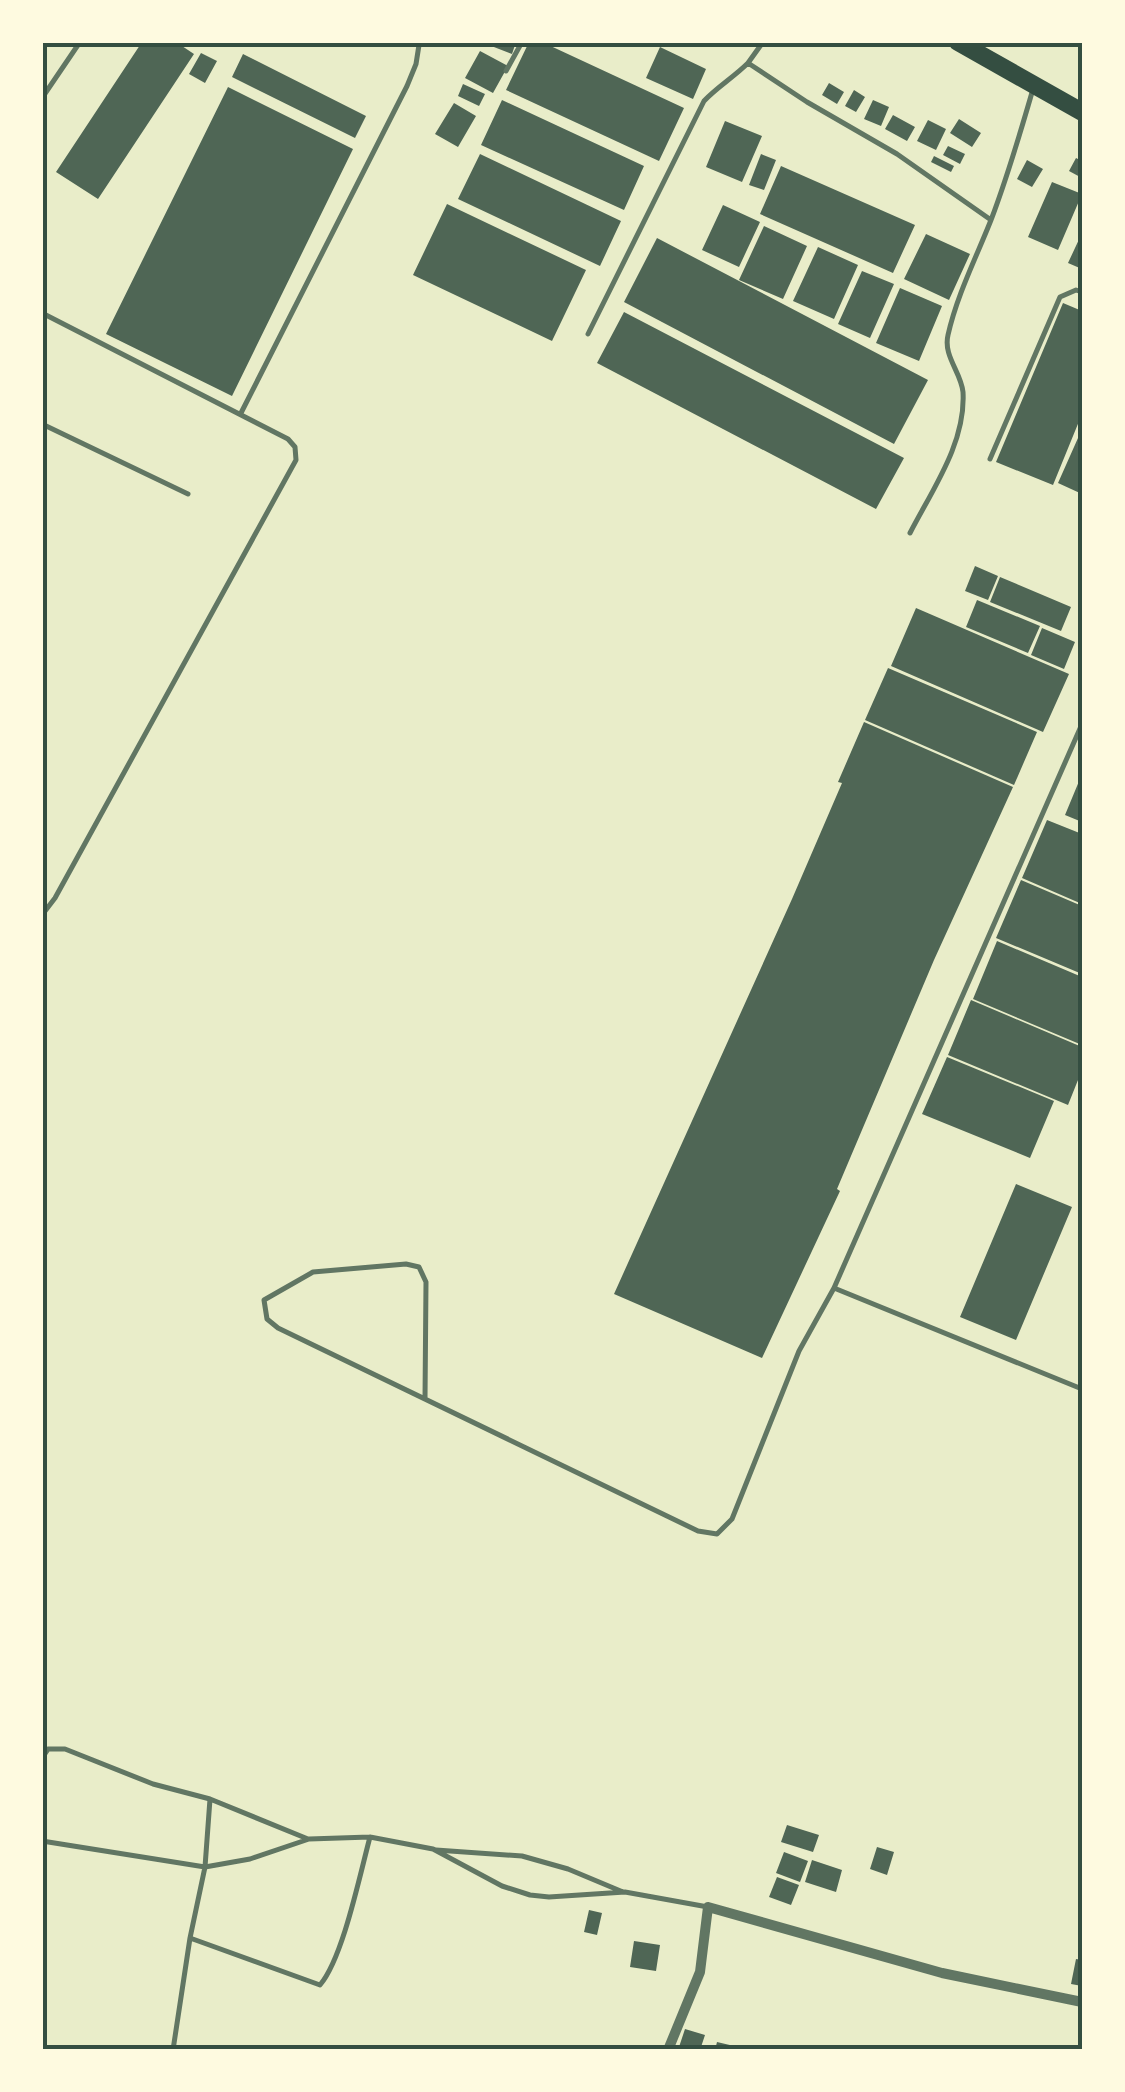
<svg xmlns="http://www.w3.org/2000/svg" width="1125" height="2092" font-family="'Zilla Slab',serif">
<rect width="100%" height="100%" fill="#e9edc9"/>
<!-- building -->
<path fill="#4f6655" d="M142 42H176L194 54 98 199 56 172Z
M481 42H516L512 54Z
M529 42H542L684 108 659 161 506 90Z
M660 47 706 69 693 99 646 78Z
M480 51 508 66 493 93 465 78Z
M201 53 217 61 205 83 189 74Z
M243 54 366 116 355 138 232 77Z
M829 83 844 92 837 104 822 95Z
M463 84 485 94 479 106 458 96Z
M228 87 353 149 232 396 106 334Z
M854 90 865 97 856 112 845 106Z
M502 100 644 166 624 210 481 145Z
M873 100 889 107 881 126 864 119Z
M454 103 476 116 458 147 435 134Z
M893 115 915 127 907 141 885 129Z
M959 119 981 133 972 147 950 133Z
M928 120 946 129 936 150 917 141Z
M725 121 762 136 742 182 706 167Z
M948 146 965 154 960 164 943 155Z
M480 154 621 221 600 266 458 199Z
M761 154 776 160 764 190 749 185Z
M934 156 954 166 951 172 931 162Z
M1076 158 1082 161V178L1069 171Z
M1027 160 1043 169 1032 187 1017 179Z
M781 166 915 225 893 273 760 214Z
M1052 182 1082 194 1058 250 1028 237Z
M447 204 586 270 552 341 413 275Z
M723 205 760 222 739 267 702 250Z
M764 226 807 246 783 299 739 280Z
M1082 233V269L1068 263Z
M926 234 970 254 949 300 904 279Z
M657 238 928 380 894 444 624 302Z
M818 247 858 265 834 319 793 301Z
M862 271 894 284 870 338 838 324Z
M900 288 942 306 919 361 876 343Z
M1063 303 1082 311V414L1053 485 996 462Z
M624 312 904 458 876 509 597 363Z
M1082 429V494L1058 483Z
M975 566 998 576 988 600 965 591Z
M1000 577 1071 607 1061 631 990 602Z
M977 600 1040 626 1028 653 966 627Z
M916 608 1069 674 1043 732 891 666Z
M1042 628 1075 642 1064 669 1031 655Z
M888 668 1037 732 1014 785 865 720Z
M864 722 1013 787 934 960 837 1189 840 1191 762 1358 614 1294 792 899 842 783 838 782Z
M1082 774V822L1065 815Z
M1047 820 1082 834V904L1022 878Z
M1021 880 1082 906V974L996 938Z
M997 941 1082 977V1045L973 999Z
M971 1000 1082 1047V1070L1068 1105 948 1055Z
M947 1057 1054 1101 1030 1158 922 1114Z
M1016 1184 1072 1207 1016 1340 960 1317Z
M787 1825 819 1835 813 1852 781 1842Z
M877 1847 894 1852 887 1875 870 1869Z
M784 1852 808 1861 800 1882 776 1873Z
M812 1860 842 1870 836 1892 805 1882Z
M777 1877 799 1885 791 1905 769 1897Z
M589 1910 602 1913 597 1935 584 1932Z
M634 1941 660 1945 656 1971 630 1967Z
M1076 1959 1082 1960V1986L1071 1984Z
M685 2029 705 2035 700 2050H678Z
M717 2042 734 2046 733 2050H715Z"/>
<g fill="none" stroke-linecap="round" stroke-linejoin="round">
<!-- service -->
<path stroke="#617663" stroke-width="5" d="M763 42 748 63 807 102 897 154 991 220
M506 71 522 42
M42 98 80 42
M42 313 288 439 295 447 296 460 55 898 42 915
M588 334 704 101C717 87 734 77 748 63
M241 413 407 86 416 64 419 45 417 42
M42 424 188 494
M990 459 1060 297 1076 290 1082 292
M910 533C932 490 966 443 963 392 961 372 943 356 948 335 957 295 976 258 991 220 1007 178 1020 134 1033 89
M834 1288 1082 1389
M425 1399 426 1282 419 1267 406 1264 313 1272 264 1300 267 1319 278 1328 698 1531 717 1534 732 1519 799 1351 834 1288 1082 724
M42 1758 48 1749H65L153 1784 210 1799 308 1839
M210 1799 205 1867 190 1938 320 1985C343 1958 360 1874 370 1837
M42 1841 205 1867 250 1859 309 1839 370 1837 433 1849 502 1886 530 1895 549 1897 625 1892 708 1907
M436 1850 522 1856 568 1869 623 1892
M173 2050 190 1938"/>
<!-- minor -->
<path stroke="#617663" stroke-width="10" d="M668 2050 700 1972 708 1907 942 1973 1082 2002"/>
<!-- trunk -->
<path stroke="#344e41" stroke-width="18" d="M958 42 1082 112"/>
</g>
<!-- border -->
<rect width="1125" height="2092" fill="none" stroke="#fefae0" stroke-width="90"/>
<rect x="45" y="45" width="1035" height="2002" fill="none" stroke="#344e41" stroke-width="4"/>
</svg>
